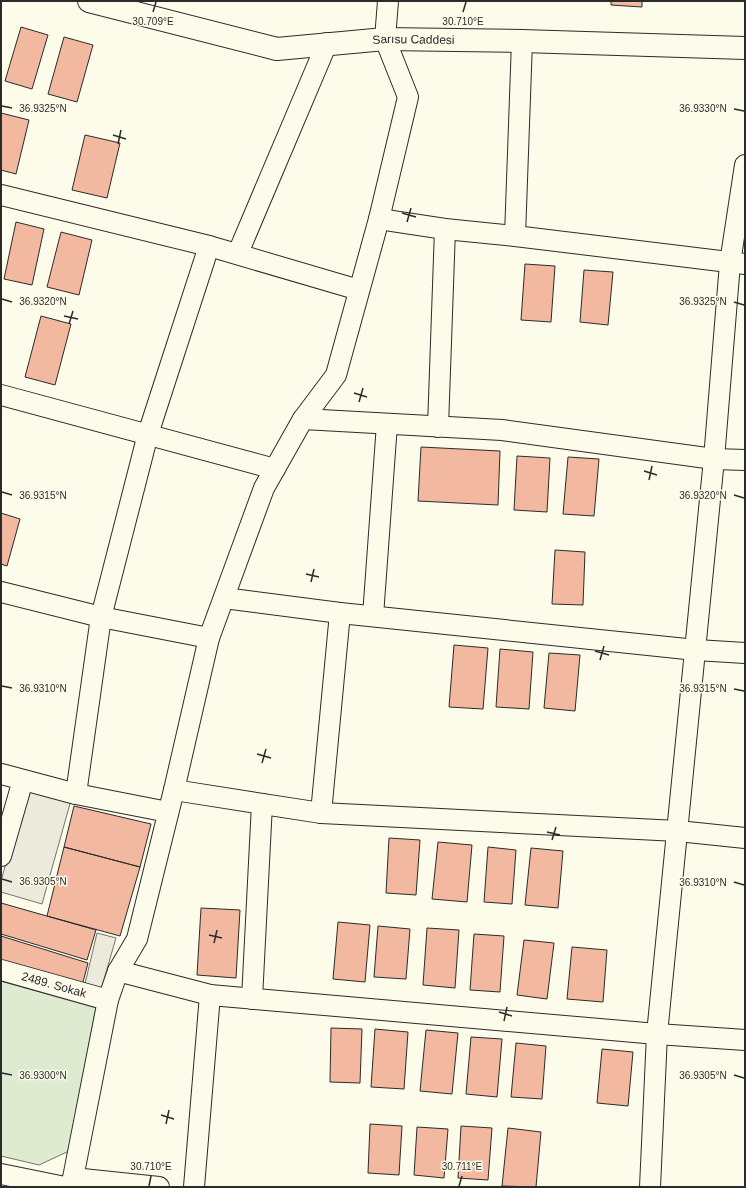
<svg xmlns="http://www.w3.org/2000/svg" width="746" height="1188" font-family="Helvetica,sans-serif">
<rect width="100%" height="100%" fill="#fdfbea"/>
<!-- green -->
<path fill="#deebd1" stroke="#74746e" d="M1 981 96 1008 69 1151 39 1165 1 1156Z"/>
<!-- parking -->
<path fill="#eceadb" stroke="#74746e" d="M27 787 71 800 42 904 1 892V881Z
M97 933 116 938 100 993 84 988Z"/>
<!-- building -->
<path fill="#f2b8a0" stroke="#2b2b2b" d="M611 1H642V7L611 5Z
M21 27 48 35 32 89 5 81Z
M64 37 93 45 77 102 48 94Z
M1 113 29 120 16 174 1 170Z
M85 135 120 143 107 198 72 190Z
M16 222 44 229 32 285 4 279Z
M61 232 92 240 79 295 47 287Z
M525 264 555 266 551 322 521 320Z
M584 270 613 272 608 325 580 322Z
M41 316 71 324 55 385 25 377Z
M421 447 500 451 498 505 418 501Z
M517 456 550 458 547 512 514 510Z
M568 457 599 459 594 516 563 514Z
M1 513 20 519 7 566 1 564Z
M555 550 585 552 583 605 552 604Z
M454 645 488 648 483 709 449 707Z
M500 649 533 652 529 709 496 707Z
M549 653 580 655 575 711 544 708Z
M74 806 151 824 140 867 64 847Z
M389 838 420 840 416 895 386 893Z
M438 842 472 845 467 902 432 899Z
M64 847 140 867 120 936 47 916Z
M488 847 516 850 512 904 484 902Z
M531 848 563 851 558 908 525 905Z
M1 903 96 930 87 960 1 934Z
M201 908 240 910 236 978 197 975Z
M338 922 370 925 365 982 333 979Z
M378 926 410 929 406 979 374 977Z
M427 928 459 930 455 988 423 985Z
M474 934 504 936 500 992 470 990Z
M1 936 88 963 81 990 1 966Z
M524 940 554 943 547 999 517 995Z
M572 947 607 950 603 1002 567 999Z
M331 1028 362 1029 360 1083 330 1082Z
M375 1029 408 1032 404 1089 371 1087Z
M426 1030 458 1033 452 1094 420 1091Z
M471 1037 502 1039 497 1097 466 1094Z
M516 1043 546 1046 542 1099 511 1097Z
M602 1049 633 1052 628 1106 597 1103Z
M370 1124 402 1126 399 1175 368 1173Z
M461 1126 492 1128 488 1180 458 1178Z
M417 1127 448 1129 444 1178 414 1175Z
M508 1128 541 1132 536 1187 502 1186Z"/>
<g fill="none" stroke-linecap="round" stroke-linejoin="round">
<defs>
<g id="minor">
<path d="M1 195 209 246 359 290"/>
<path d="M379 219 445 229 515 236 745 264"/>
<path d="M515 236 522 41"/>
<path d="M238 253 327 43"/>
<path d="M1 395 275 469"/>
<path d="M303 419 502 430 714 459 745 460"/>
<path d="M438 427 445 229"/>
<path d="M1 592 101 617 209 638"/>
<path d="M224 598 340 613 696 650 745 653"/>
<path d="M373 616 387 424"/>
<path d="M1 774 76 794 168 812"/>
<path d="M174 790 321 813 678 831 745 838"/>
<path d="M76 794 101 617 148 434 209 246"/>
<path d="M321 813 340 613"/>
<path d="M1 856 23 780"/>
<path id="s1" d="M1 970 108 1000"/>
<path d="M118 971 210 995 657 1034 745 1040"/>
<path d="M252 999 262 804"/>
<path d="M1 1174 65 1187"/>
<path d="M73 1178 159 1187"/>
<path d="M73 1187V1178L108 1000 118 971 137 939 174 790 209 638 264 488 303 419 336 375 379 219 408 97 385 39 388 1"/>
<path d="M194 1187 210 995"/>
<path d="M650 1187 657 1034 714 459 730 263 745 165"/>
</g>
<g id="tertiary">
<path id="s2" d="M89 1 277 49 385 39 522 41 745 48"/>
</g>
</defs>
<!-- minor casing -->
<use href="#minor" stroke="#2b2b2b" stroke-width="22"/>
<!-- tertiary casing -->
<use href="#tertiary" stroke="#2b2b2b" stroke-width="24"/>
<!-- minor -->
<use href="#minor" stroke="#fdfbea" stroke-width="20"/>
<!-- tertiary -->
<use href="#tertiary" stroke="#fdfbea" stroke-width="22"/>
</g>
<!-- ticks -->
<path fill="none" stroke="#2b2b2b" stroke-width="1.5" d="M153 12 156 2M463 12 466 2M2 106 12 108M734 109 744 111M113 135 126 139M118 144 121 130M402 213 416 217M407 222 411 208M2 299 12 302M734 302 744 305M64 316 78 319M69 324 73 311M354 393 367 397M359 402 363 388M644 471 657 475M649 480 652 466M2 492 12 495M734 495 744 498M306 574 319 577M311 582 314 569M595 651 609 655M600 660 604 646M2 686 12 688M734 689 744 691M257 754 271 758M262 763 266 749M547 832 560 835M552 840 556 827M2 879 12 882M734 882 744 885M209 935 222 938M214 943 217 930M499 1012 512 1016M504 1021 507 1007M2 1073 12 1075M734 1075 744 1078M161 1115 174 1119M166 1124 169 1110M149 1186 151 1176M459 1186 462 1176"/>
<g text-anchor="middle" stroke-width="3" stroke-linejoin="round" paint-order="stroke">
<!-- street labels -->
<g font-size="12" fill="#2b2b2b" stroke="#fdfbea">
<text dy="4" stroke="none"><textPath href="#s2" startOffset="331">Sarısu Caddesi</textPath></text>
<text dy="4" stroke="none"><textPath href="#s1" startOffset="55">2489. Sokak</textPath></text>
</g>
</g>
<g font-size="10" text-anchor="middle" fill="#2b2b2b" stroke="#fdfbea" stroke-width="3" stroke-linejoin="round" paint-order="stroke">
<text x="153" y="25">30.709°E</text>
<text x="463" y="25">30.710°E</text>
<text x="43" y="112">36.9325°N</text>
<text x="703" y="112">36.9330°N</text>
<text x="43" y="305">36.9320°N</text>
<text x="703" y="305">36.9325°N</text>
<text x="43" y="499">36.9315°N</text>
<text x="703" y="499">36.9320°N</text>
<text x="43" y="692">36.9310°N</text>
<text x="703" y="692">36.9315°N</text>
<text x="43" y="885">36.9305°N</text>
<text x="703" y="886">36.9310°N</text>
<text x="43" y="1079">36.9300°N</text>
<text x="703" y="1079">36.9305°N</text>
<text x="151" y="1170">30.710°E</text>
<text x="462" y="1170">30.711°E</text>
</g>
<!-- border -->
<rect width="746" height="1188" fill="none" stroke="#2b2b2b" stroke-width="4"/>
</svg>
